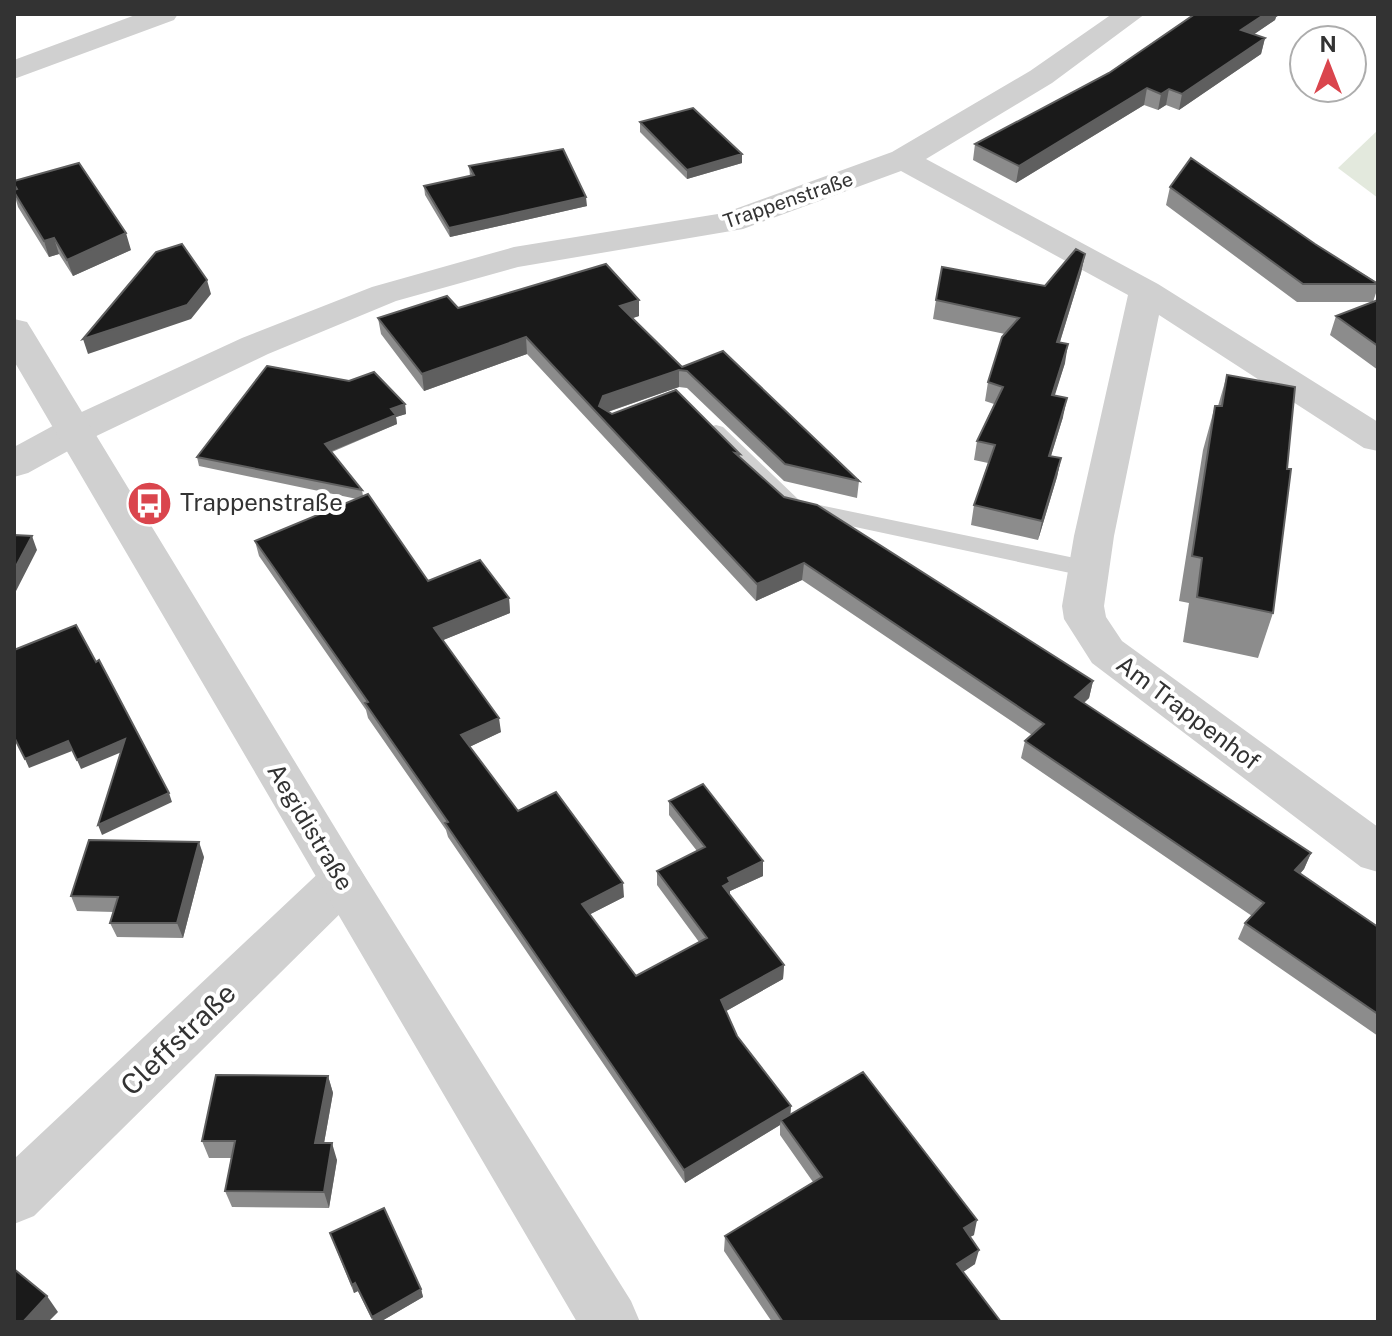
<svg xmlns="http://www.w3.org/2000/svg" width="1392" height="1336" font-family="'Public Sans',sans-serif">
<rect width="100%" height="100%" fill="#fff"/>
<!-- green -->
<path fill="#e3e9dd" d="M1378 130V198L1338 168Z"/>
<g fill="none" stroke-linecap="round" stroke-linejoin="round">
<!-- service -->
<path fill="#d0d0d0" fill-rule="evenodd" d="M716 425 723 427 800 501 1089 561 1097 563 1100 569 1097 575 1089 577 785 512 709 437 706 432 709 427Z"/>
<!-- minor -->
<path fill="#d0d0d0" fill-rule="evenodd" d="M138 14H178L174 20 14 79V60Z
M1112 14H1145L1052 83 926 159 1158 284 1378 422V451L1364 448 1159 315 1114 536 1104 606 1106 617 1122 641 1378 827V872L1361 867 1092 663 1064 619 1062 606 1074 536 1128 295 901 171 743 229 518 267 396 301 268 354 88 440 28 473 14 477V447L60 422 242 338 372 287 514 247 724 213 892 152 1030 71Z
M342 861 359 867 367 881 359 895 34 1216 14 1224V1159L325 867Z"/>
<!-- tertiary -->
<path fill="#d0d0d0" fill-rule="evenodd" d="M14 319 27 322 32 330 359 867 631 1301 640 1322H577L14 361Z"/>
</g>
<!-- wall -->
<path fill="#8c8c8c" d="M1195 14H1281L1276 17 1275 20 1254 34 1265 38 1261 54 1179 110 1166 105 1158 110 1144 105 1016 183 973 160 975 144 1109 73Z
M640 122 742 163 687 179 640 132Z
M469 166 587 206 450 237 425 195 424 186 470 176Z
M14 181 131 250 73 276 59 254 49 257 18 207 14 193 15 190Z
M1170 187 1315 244 1378 283V287L1373 302H1297L1166 205Z
M1085 254 1081 273 1060 342 1065 363 1054 396 1063 417 1051 456 1061 458 1057 477 1038 540 971 525 974 505 988 463 974 460 977 441 994 404 985 401 988 382 1005 334 933 319 936 300 1045 286Z
M639 300V316L633 318 682 367 859 481 857 498 784 481 687 388 679 387 608 412 740 454V457L784 497 1093 681 1089 698 1084 703 1311 853 1304 869 1300 874 1378 927V1036L1238 939 1245 923 1252 916 1021 758 1025 741 1032 735 802 580 756 601 527 354 424 391 381 334 378 318 458 308Z
M1378 300V370L1330 335 1336 316Z
M1227 375 1273 613 1258 658 1183 642 1189 603 1179 601 1203 450 1215 406H1218Z
M405 404 406 414 396 417 397 424 332 452 362 490 363 496 428 581 509 598 510 613 443 640 501 732 469 747 518 811 624 897 590 914 636 976 699 942 657 885V871L697 851 669 815V801L763 861V876L730 891V895L784 965 783 979 726 1011 737 1036 791 1106 790 1115 974 1235 970 1237 975 1264 963 1272 1001 1322H772L724 1251 725 1236 813 1182 780 1135V1125L685 1183 448 837 446 830 368 718 366 710 259 556 255 541 357 499 199 466 197 457Z
M204 857 183 938 117 937 110 923 114 912 77 911 71 896Z
M328 1076 333 1093 324 1143 337 1160 329 1208 232 1207 225 1191 231 1158H209L202 1141Z
M333 1241 421 1289 423 1297 380 1322H373L358 1291 354 1293Z"/>
<!-- shaded-wall -->
<path fill="#5f5f5f" d="M1265 14H1281L1276 17 1275 20 1237 46 1241 30Z
M1265 38 1261 54 1179 110 1182 94Z
M1147 88 1144 105 1016 183 1019 166Z
M1169 89 1166 105 1158 110 1161 94Z
M742 154V163L687 179V170Z
M586 197 587 206 450 237 449 228Z
M126 233 131 250 73 276 67 260Z
M54 238 59 254 49 257 44 241Z
M1085 254 1081 273 1054 361 1057 342Z
M207 280 211 294 191 319 88 354 83 339Z
M639 300V316L620 322V306Z
M526 337 527 354 424 391 422 374Z
M1068 344 1065 363 1049 414 1052 395Z
M679 370V387L604 413 599 406 603 396Z
M1067 398 1063 417 1045 475 1049 456Z
M405 404 406 414 396 417 397 424 327 453 325 444 391 409Z
M1061 458 1057 477 1038 540 1042 521Z
M32 536 37 550 14 595V570Z
M804 563 802 580 756 601 757 584Z
M509 598 510 613 436 643 434 628Z
M1093 681 1089 698 1071 714 1075 697Z
M499 718 501 732 463 750 461 735Z
M125 739 129 749 81 769 77 760Z
M68 741 72 751 29 768 25 759Z
M169 793 172 802 102 835 98 825Z
M199 842 204 857 183 938 177 923Z
M1311 853 1304 869 1288 887 1295 870Z
M763 861V876L730 891V896L723 886 728 878Z
M623 883 624 897 583 918 582 904Z
M784 965 783 979 721 1014V1000Z
M328 1076 333 1093 321 1160 315 1143Z
M791 1106 790 1119 781 1120 780 1125 685 1183 684 1170Z
M332 1143 337 1160 329 1208 324 1192Z
M977 1220 974 1235 960 1242 964 1228Z
M979 1250 975 1264 954 1278 957 1264Z
M355 1283 358 1291 354 1293 352 1285Z
M421 1289 423 1297 380 1322H374L372 1317Z
M47 1296 58 1312 48 1322H23Z"/>
<!-- building -->
<path fill="#1a1a1a" stroke="#5f5f5f" stroke-width="2" d="M1195 14H1265L1241 30 1265 38 1182 94 1169 89 1161 94 1147 88 1019 166 975 144 1109 73Z
M693 108 742 154 687 170 640 122Z
M563 149 586 197 449 228 424 186 474 175 469 166Z
M1191 158 1315 244 1378 284H1303L1170 187Z
M79 163 126 233 67 260 54 238 44 241 14 192V190L17 189 14 184V181Z
M182 244 207 280 187 305 83 339 156 252Z
M1076 249 1085 254 1057 342 1068 344 1052 395 1067 398 1049 456 1061 458 1042 521 974 505 995 445 977 441 1003 387 988 382 1002 337 1019 318 936 300 942 267 1045 286Z
M606 264 639 300 620 306 682 367 723 351 859 481 785 464 687 371 679 370 603 396 599 406 612 414 676 390 740 454 735 453 784 497 817 505 1093 681 1075 697 1311 853 1295 870 1378 927V1014L1245 923 1264 903 1025 741 1044 724 804 563 757 584 526 337 422 374 378 318 447 296 458 308Z
M1378 300V346L1336 316Z
M267 366 349 381 374 372 405 404 391 409 396 415 325 444 362 490 197 457Z
M1227 375 1295 387 1287 469H1291L1273 613 1197 597 1202 558 1192 556 1215 406H1222Z
M368 494 428 581 480 560 509 598 434 628 499 718 461 735 518 811 556 792 623 883 582 904 636 976 707 938 657 871 705 847 669 801 703 784 763 861 728 878 730 882 723 886 784 965 721 1000 737 1036 791 1106 684 1170 445 823 448 822 365 703 368 702 255 541Z
M14 535 32 536 14 570Z
M76 625 96 662 99 660 169 793 98 825 125 739 77 760 68 741 25 759 14 737V650Z
M89 840 199 842 177 923H110L118 897 71 896Z
M863 1072 977 1220 964 1228 979 1250 957 1264 1001 1322H783L725 1236 822 1177 781 1120Z
M216 1075 328 1076 315 1143H332L324 1192 225 1191 235 1141H202Z
M384 1208 421 1289 372 1317 355 1283 352 1285 330 1233Z
M14 1269 47 1296 23 1322H14Z"/>
<!-- icons -->
<defs>
<symbol id="bus-disc" viewBox="-11 -11 22 22"><circle r="9.5" fill="#da454d" stroke="#fff"/><path d="M-5-6H5V4H4V6H2V4H-2V6H-4V4H-5ZM-3.5-4V0h7V-4ZM-3.5 1.2v1.5H-2V1.2ZM2 1.2v1.5H3.5V1.2Z" fill="#fff"/></symbol>
</defs>
<g fill-rule="evenodd">
<use href="#bus-disc" x="124" y="478" width="51" height="51"/>
</g>
<g text-anchor="middle" stroke-width="8" stroke-linejoin="round" paint-order="stroke">
<!-- far-street labels -->
<g font-size="20" fill="#333" stroke="#fff">
<text transform="translate(788 200) rotate(-19)" y="7">Trappenstraße</text>
</g>
<!-- poi labels -->
<g font-size="24" fill="#333" stroke="#fff" text-anchor="start">
<text x="180" y="511">Trappenstraße</text>
</g>
<!-- street labels -->
<g font-size="24" fill="#333" stroke="#fff">
<text transform="translate(1188 713) rotate(37)" y="8">Am Trappenhof</text>
<text transform="translate(310 827) rotate(59)" y="8">Aegidistraße</text>
</g>
<!-- near-street labels -->
<g font-size="28" fill="#333" stroke="#fff">
<text transform="translate(178 1039) rotate(-44)" y="10">Cleffstraße</text>
</g>
</g>
<!-- border -->
<rect width="1392" height="1336" fill="none" stroke="#333333" stroke-width="32"/>
<!-- north arrow -->
<g transform="translate(1328 64)"><circle r="38" fill="#ffffff" stroke="#adadad" stroke-width="2"/>
<path d="M0-6L14 30L0 20L-14 30Z" fill="#da454d"/>
<text y="-12" font-size="22" font-weight="bold" text-anchor="middle" fill="#333333">N</text>
</g>
</svg>
